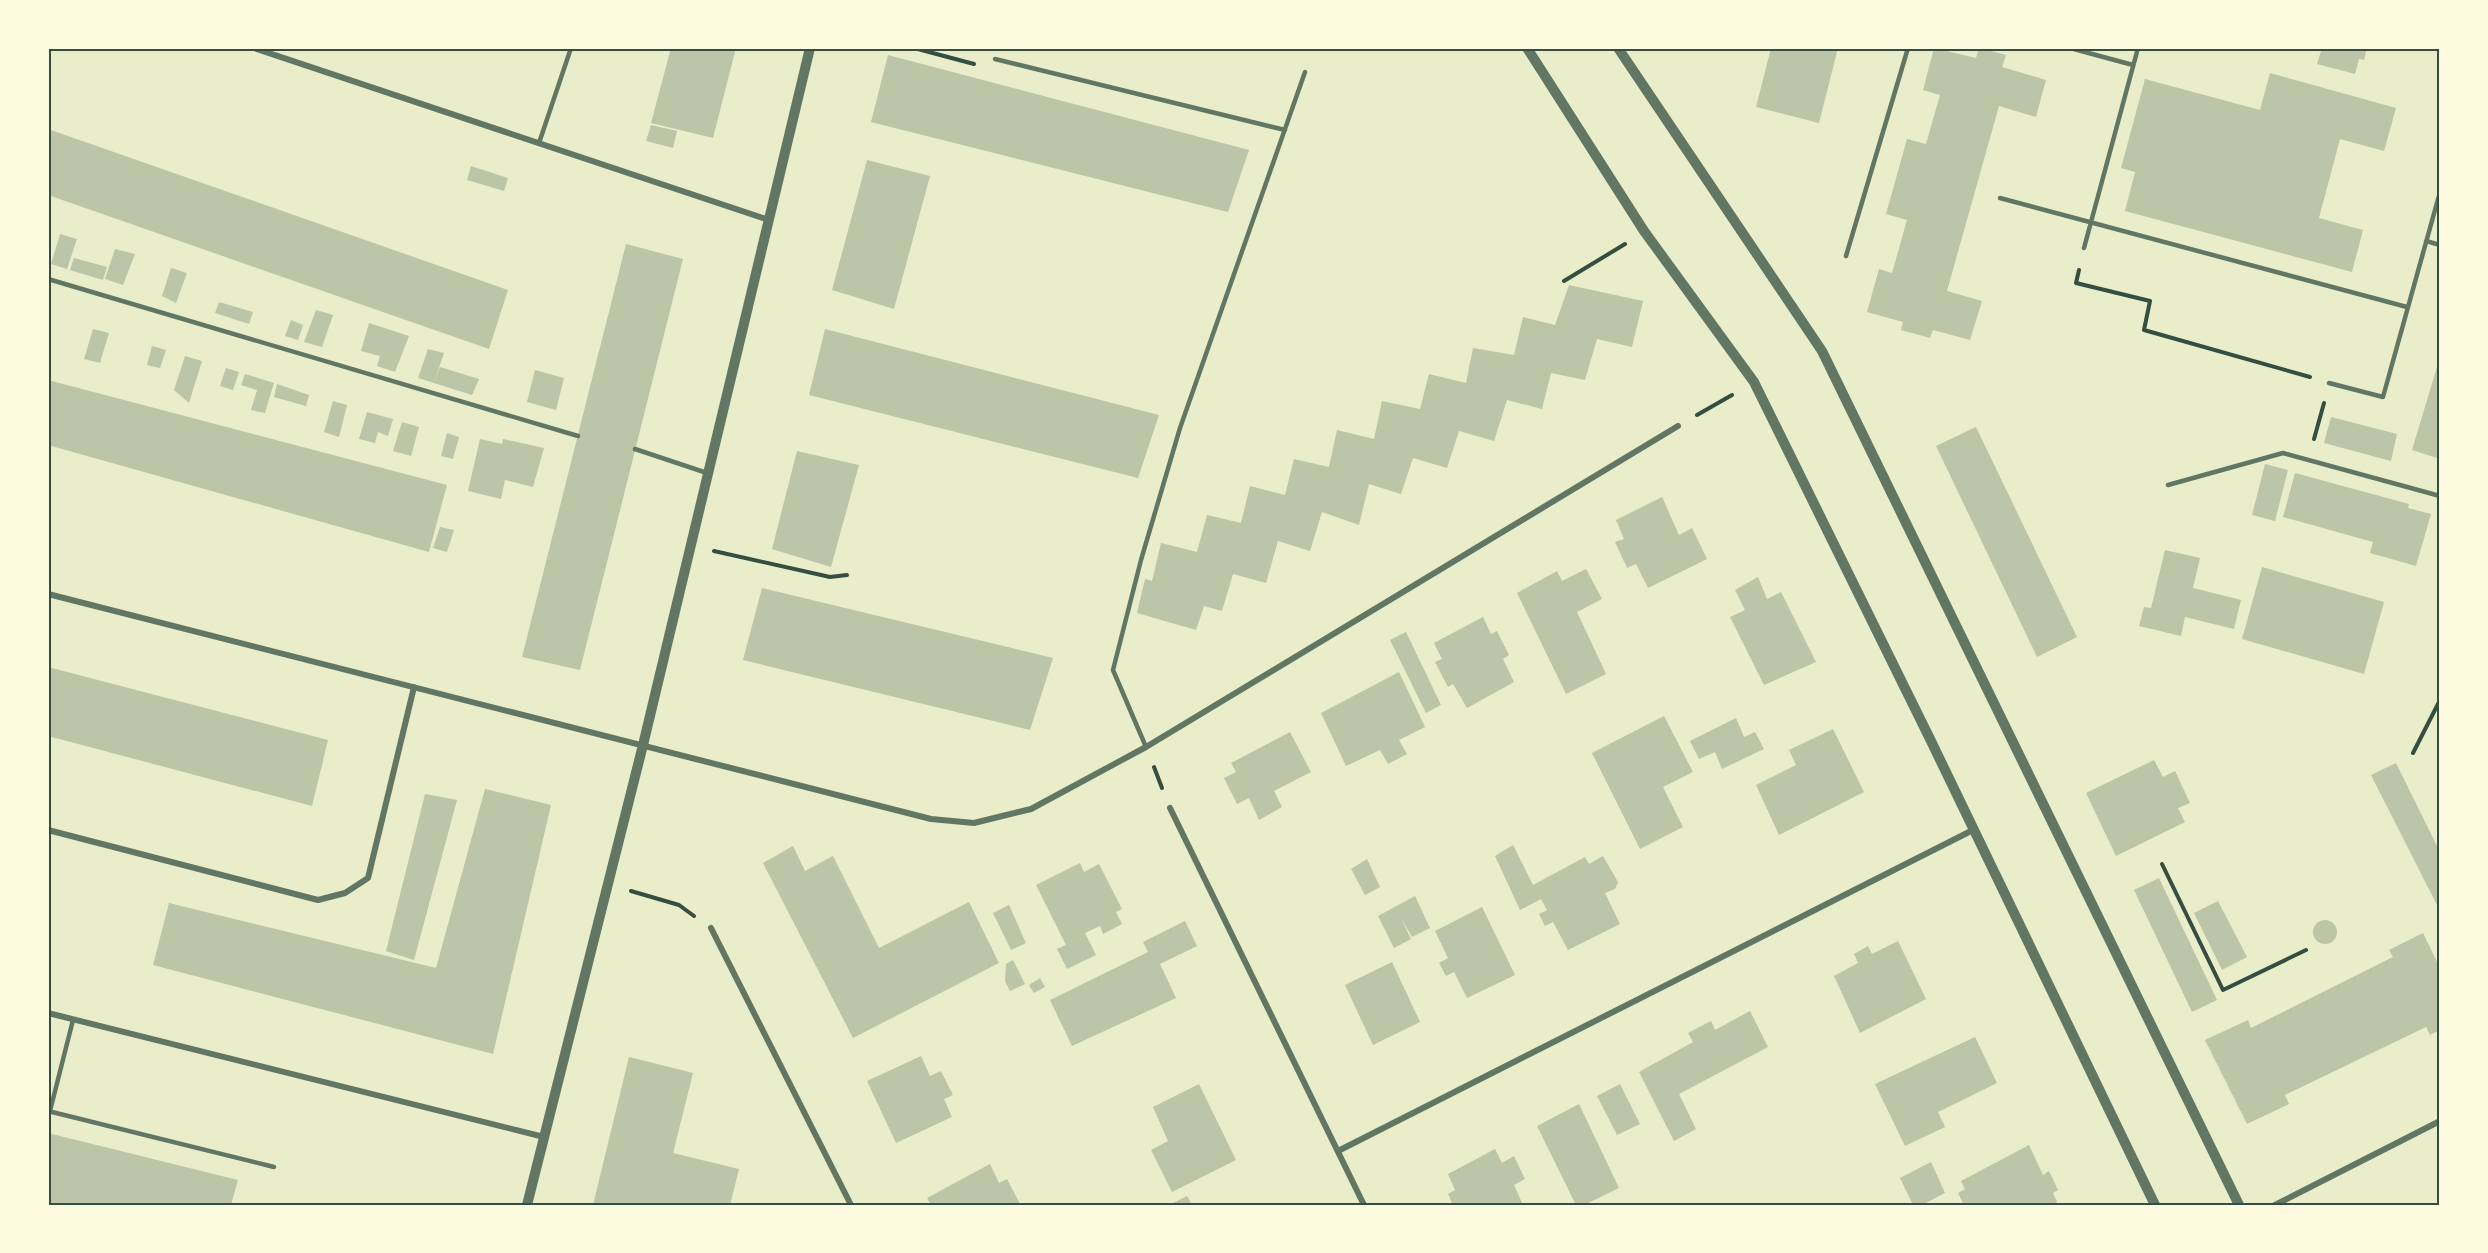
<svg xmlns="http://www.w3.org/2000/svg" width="2488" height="1253" font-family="Roboto,sans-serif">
<rect width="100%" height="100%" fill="#e9edc9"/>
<!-- building -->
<path fill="#bcc5a7" d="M671 48H736L713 138 651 123Z
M1771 48H1838L1819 123 1756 107Z
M1934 48 1976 58 1979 48H1981L2006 55 2002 67 2046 80 2036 117 1999 106 1947 291 1982 301 1970 340 1933 330 1930 338 1901 330 1903 322 1867 312 1879 269 1892 273 1907 220 1886 214 1907 139 1926 144 1940 95 1923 90Z
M2322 48H2367L2364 60 2359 59 2355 74 2317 64Z
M888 55 1249 150 1228 212 871 122Z
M2270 73 2396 108 2384 151 2340 139 2319 218 2363 230 2352 272 2125 211 2135 172 2121 168 2145 79 2260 110Z
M651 125 677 131 673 148 646 141Z
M48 129 508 290 489 349 48 195Z
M867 160 930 176 894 309 832 290Z
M471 166 508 178 504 191 467 180Z
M60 234 77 239 67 269 51 264Z
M626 244 683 259 580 670 522 657Z
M115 249 135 254 123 285 105 279Z
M74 258 107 267 103 280 70 270Z
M171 268 187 273 176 303 162 296Z
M1569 285 1643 301 1632 347 1597 339 1585 380 1551 373 1542 409 1507 400 1494 441 1459 431 1447 468 1413 458 1401 494 1369 484 1359 525 1322 512 1310 551 1278 541 1266 583 1233 574 1222 611 1204 606 1196 630 1137 613 1145 579 1152 581 1161 543 1197 552 1207 515 1241 523 1250 486 1285 495 1294 459 1329 467 1337 430 1374 439 1382 401 1420 409 1429 374 1466 383 1473 348 1514 355 1523 317 1555 325Z
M219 302 253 312 249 324 215 313Z
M316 310 333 315 322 347 304 342Z
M291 320 303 325 298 340 285 336Z
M369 323 409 336 395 372 377 366 380 356 361 351Z
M93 329 109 333 100 363 84 359Z
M825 329 1159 415 1138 478 809 395Z
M152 346 166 350 160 368 147 365Z
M428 349 444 353 434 383 418 378Z
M185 356 202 361 189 403 174 390Z
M2439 360 2440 361V459L2412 450Z
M440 367 479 379 472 395 434 383Z
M226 368 239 372 233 390 220 386Z
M535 370 564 378 556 410 527 402Z
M245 374 274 383 265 413 251 410 257 390 241 385Z
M48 380 447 485 429 552 48 445Z
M277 384 309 395 306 406 274 397Z
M333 401 347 405 339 437 324 432Z
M367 412 393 419 388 436 378 432 375 443 359 439Z
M2331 417 2397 434 2391 461 2324 443Z
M402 422 419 427 411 456 393 451Z
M1976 427 2077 637 2037 657 1936 446Z
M447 433 459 437 453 459 441 456Z
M480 439 502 444 503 439 544 448 533 487 505 480 501 499 468 491Z
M797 451 859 465 831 567 772 549Z
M2265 464 2288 470 2275 521 2252 515Z
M2295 473 2409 504 2408 508 2431 514 2416 566 2370 553 2373 542 2283 517Z
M1662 497 1679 535 1692 528 1707 559 1648 588 1636 564 1627 568 1615 542 1624 539 1616 520Z
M440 527 454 530 447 552 433 548Z
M2165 550 2200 558 2193 588 2241 600 2234 629 2185 617 2181 636 2139 626 2144 607 2151 608Z
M2262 567 2384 602 2364 674 2242 639Z
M1586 569 1602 599 1577 612 1606 674 1566 694 1517 593 1557 571 1562 581Z
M1758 577 1767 599 1781 592 1816 662 1764 685 1730 617 1745 610 1735 590Z
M762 588 1053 658 1030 730 743 660Z
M1483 617 1491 634 1497 631 1509 655 1503 659 1514 682 1467 708 1453 684 1448 687 1435 662 1442 659 1434 643Z
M1406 632 1441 705 1426 713 1390 640Z
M48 667 328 740 312 806 48 736Z
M1399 672 1425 727 1399 740 1407 754 1388 764 1380 750 1346 766 1321 713Z
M1664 716 1693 772 1663 787 1683 827 1640 849 1592 753Z
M1736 718 1744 737 1755 732 1764 749 1722 769 1715 752 1699 759 1690 741Z
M1833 729 1864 792 1779 835 1756 785 1796 765 1789 750Z
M1290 732 1311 772 1274 791 1282 807 1259 820 1249 798 1237 804 1224 778 1236 772 1231 763Z
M2154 760 2163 777 2175 771 2190 803 2178 808 2185 822 2116 856 2086 793Z
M2396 763 2440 852V911L2371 775Z
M485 789 551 805 493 1054 153 965 169 903 436 968Z
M425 794 457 800 414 960 386 951Z
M1513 845 1533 885 1585 857 1589 864 1603 856 1618 882 1615 889 1605 893 1620 924 1568 950 1553 922 1545 926 1539 914 1547 910 1541 899 1520 910 1495 856Z
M793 846 805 871 833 856 879 948 969 902 999 963 853 1038 763 863Z
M1367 859 1380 887 1365 895 1351 869Z
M1080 863 1084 872 1099 864 1122 909 1116 912 1122 924 1103 934 1100 926 1085 933 1096 955 1067 969 1057 949 1066 945 1036 885Z
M2159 878 2217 1000 2192 1012 2134 890Z
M1415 896 1430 928 1412 937 1401 918 1411 939 1394 948 1378 916Z
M2218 901 2247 957 2222 970 2194 913Z
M1009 905 1026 943 1011 950 993 913Z
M1482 907 1515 975 1467 998 1454 972 1446 976 1439 963 1448 958 1435 931Z
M2313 932a12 12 0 1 1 24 0a12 12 0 1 1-24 0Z
M1185 921 1197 946 1160 964 1176 998 1072 1046 1050 1000 1148 952 1143 942Z
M2423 933 2440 968V1030L2430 1035 2426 1027 2285 1095 2289 1104 2247 1124 2205 1040 2248 1020 2251 1028 2393 957 2389 950Z
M1898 941 1926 999 1860 1033 1834 976 1858 963 1854 954 1868 946 1872 954Z
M1013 960 1025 984 1010 991 1005 981 1006 964Z
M1392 962 1420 1022 1373 1045 1345 985Z
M1040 978 1045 987 1034 993 1029 985Z
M1750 1011 1768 1047 1679 1094 1696 1129 1674 1141 1639 1072 1693 1042 1688 1033 1711 1021 1715 1030Z
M1975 1037 1997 1083 1938 1112 1945 1127 1905 1146 1875 1084Z
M921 1056 930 1076 941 1071 953 1095 944 1099 952 1117 896 1143 867 1081Z
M629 1057 693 1073 673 1153 739 1169 730 1205H593Z
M1199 1084 1236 1160 1172 1192 1151 1150 1168 1141 1153 1107Z
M1620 1084 1640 1124 1617 1135 1597 1096Z
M1579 1104 1619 1188 1584 1205H1576L1537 1126Z
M48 1133 238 1180 231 1205H48Z
M2029 1145 2043 1175 2049 1171 2058 1190 2053 1193 2057 1202 2051 1205H1964L1958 1193 1965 1189 1961 1181Z
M1495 1149 1502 1163 1514 1156 1525 1179 1514 1185 1523 1205H1453L1448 1194 1455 1190 1448 1174Z
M1931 1162 1945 1193 1922 1205H1913L1900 1178Z
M990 1164 999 1183 1007 1179 1020 1204 931 1205 927 1198Z
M1187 1196 1192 1205H1169Z"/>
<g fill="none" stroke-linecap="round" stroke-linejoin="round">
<!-- path -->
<path stroke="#344e41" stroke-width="4" d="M914 48 974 64
M2079 270 2076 283 2150 301 2144 330 2310 377
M1564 281 1625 244
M1697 415 1732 395
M2314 439 2324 403
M714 551 830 577 847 575
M2413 753 2440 700
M1154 767 1162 788
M2162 864 2223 990 2306 950
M631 891 679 905 694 916"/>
<!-- service -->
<path stroke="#617663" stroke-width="4.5" d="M2070 48 2133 65
M995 59 1285 130
M539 143 571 48
M2000 198 2407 307
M2426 241 2440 245
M2084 248 2138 48
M1846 256 1908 48
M48 279 578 436
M2329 383 2383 397 2440 192
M635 449 707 473
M2168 485 2283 453 2440 496
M1146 747 1113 670 1141 560 1180 428 1305 72
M48 1111 274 1167
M50 1111 73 1020"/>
<!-- minor -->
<path stroke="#617663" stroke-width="6" d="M254 48 769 220
M48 594 931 819 974 823 1031 809 1146 747 1678 426
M1170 808 1364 1205
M48 830 318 900 345 893 368 878 414 687
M711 928 851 1205
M48 1013 544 1137
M1338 1151 1973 830
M2275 1205 2440 1121"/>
<!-- tertiary -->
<path stroke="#617663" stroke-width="10" d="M1527 48 1644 231 1754 382 1931 741 2155 1205
M1618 48 1822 351 2239 1205
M527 1205 643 745 810 48"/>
</g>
<!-- border -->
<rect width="2488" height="1253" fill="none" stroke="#fefae0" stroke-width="99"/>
<rect x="50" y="50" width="2388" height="1154" fill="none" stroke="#344e41" stroke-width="2"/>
</svg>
